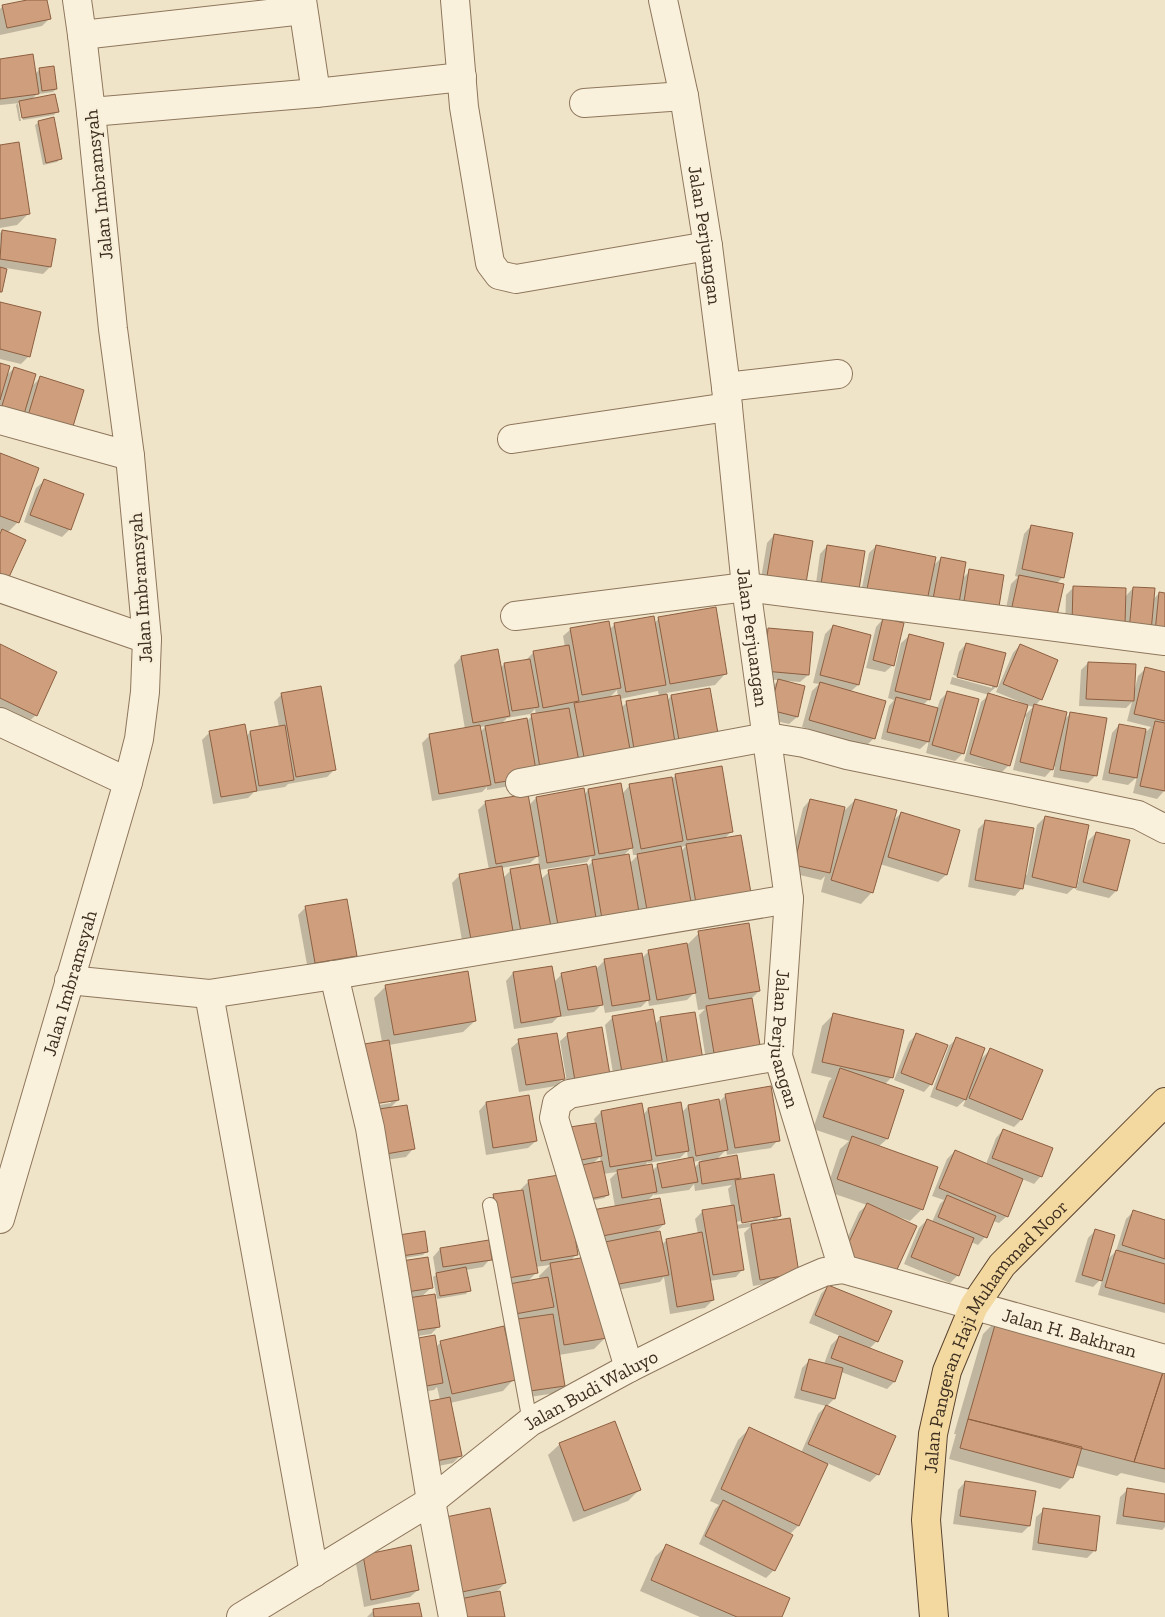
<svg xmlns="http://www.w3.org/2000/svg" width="1165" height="1617" font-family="'Zilla Slab',serif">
<rect width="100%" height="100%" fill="#f0e4c8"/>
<!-- shadow -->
<path fill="#0003" fill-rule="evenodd" d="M33 0H46L50 18 42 26 0 35V9L3 6Z
M0 60 35 74 40 69 56 89 53 92 39 94V92L31 100 57 111 54 115 23 120 20 103 0 105Z
M18 103 21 121H19L16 105Z
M39 122 60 159 57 162 43 165 35 125Z
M0 147 29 213 17 225 0 228Z
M2 231 50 267 43 274 6 268 0 292V233Z
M0 303 29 356 21 364 0 359Z
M0 364 5 377 14 368 31 387 40 378 70 432 0 424Z
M0 454 18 522 7 533 0 590V533L1 532 0 531Z
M44 481 70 529 62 537 24 522 36 488Z
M1031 526 1063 577 1056 584 1004 618 1011 584 1018 577 1015 576 1024 534Z
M774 535 804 588 759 590 767 543Z
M827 546 863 552 814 598 820 554Z
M876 546 932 567 941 558 962 579 970 571 997 613 860 597 869 553Z
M1074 587 1125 597 1133 588 1153 600 1159 593 1165 594V641L1065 630 1066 595Z
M659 618 726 673 715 685 666 693 667 701 671 696 718 738 528 783 487 790V787L482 792 432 801 422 743 429 736 465 729 454 665 461 657 500 669 504 664 526 660 534 652 565 647 563 636 571 629 609 630 615 624H654ZM617 690 618 697 609 698ZM658 691 659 696 627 702 621 708 620 699ZM535 709 536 715 532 716 528 720 500 725 507 718 530 714ZM486 726 480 732V727Z
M883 619 893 665 885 672 866 668 876 627Z
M833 626 870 636 858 685 850 692 874 738 866 746 802 727 812 691 819 684 813 683 825 634Z
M769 629 808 675 800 682 786 681 797 717 789 724 763 718 771 688 779 680 757 679 761 637Z
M909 636 929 699 923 705 937 709 940 700 948 692 963 753 955 761 926 753 929 741 920 749 881 739 889 706 894 700 888 698 901 643Z
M966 644 1004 654 996 687 988 694 1024 705 1025 704 996 692 1013 653 1020 645 1041 699 1035 706 1064 720 1071 713 1095 776 1088 783 1053 777 1055 766 1045 777 1013 770 1026 717 1024 716 1009 765 1001 773 964 761 981 702 989 695 950 684 952 677 992 688V685L953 675 959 652ZM1027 705 1033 707 1024 716Z
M0 645 36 715 24 726 0 715Z
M1088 663 1135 688 1138 676 1146 668 1165 673V790L1157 799 1133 793 1137 777 1128 785 1102 780 1112 733 1119 725 1147 731 1151 727 1127 721 1132 702 1126 708 1079 706 1081 670Z
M282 694 334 770 327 777 288 784 285 787 254 792 248 798 213 804 202 740 210 732 246 737 250 732 279 727 274 702Z
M676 775 732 831 724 839 750 893 464 952 452 883 460 875 489 870 478 810 486 802 529 805 536 798 584 795 588 790 622 794 630 785 671 780ZM686 846 681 851 680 847ZM632 847 633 855H638L629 864 623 856ZM538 856 539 865 511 870 503 878 501 868 530 863ZM591 857 592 862 586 868 549 872 541 879 539 870 587 862Z
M810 800 842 813 855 800 892 822 901 813 959 831 946 875 938 882 880 864 872 892 861 904 821 892 825 876 821 880 787 872 803 808Z
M1045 817 1076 882 1078 883 1088 841 1096 833 1128 841 1116 891 1109 898 1076 890 1078 884 1067 894 1023 884 1022 888 1015 896 968 887 978 829 986 821 1025 874 1027 875 1037 825Z
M306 907 356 955 348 963 308 970 298 915Z
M699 933 759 991 751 999 758 1045 751 1053 706 1060 699 1015 705 1009 698 1010 695 992 687 1000 649 1006 648 1000 641 1007 605 1013 603 1003 594 1012 561 1017 560 1015 552 1023 514 1029 506 981 513 973 554 982 562 974 596 969 605 960 642 958 649 951 687 945Z
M467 973 475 1021 463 1032 389 1045 398 1100 389 1109 406 1106 413 1149 406 1157 372 1162 365 1119 374 1110 361 1112 351 1054 359 1046 382 1042 374 998 386 986ZM391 1100V1103L362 1108V1105Z
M833 1015 892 1077 884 1085 903 1091 887 1139 878 1147 922 1209 910 1221 893 1215V1275L837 1261 859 1212 867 1205 826 1191 840 1149 849 1141 813 1129 829 1081 832 1078 811 1073 822 1026Z
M613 1017 654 1025 661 1018 694 1067 615 1085 605 1025Z
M601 1029 569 1094 560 1041 568 1034Z
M917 1034 931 1084 924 1092 894 1080 909 1042Z
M956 1039 980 1060 990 1050 1021 1120 1014 1127 963 1106 966 1099 957 1107 930 1097 949 1046Z
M519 1041 563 1078 556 1086 519 1092 511 1048Z
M726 1095 778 1140 771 1148 727 1155 726 1150 716 1160 740 1177 735 1181 780 1216 774 1222 790 1280 753 1286 744 1233 750 1227 736 1229 743 1269 736 1277 709 1281 713 1300 705 1308 670 1314 664 1277 660 1282 601 1293 605 1338 594 1349 559 1355 564 1385 556 1393 523 1398 502 1293 512 1283 501 1285 486 1203 494 1196 521 1191V1189L528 1182 577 1254 570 1261 594 1257 590 1244 615 1207 610 1179 617 1172 603 1174 608 1195 604 1198 582 1203 569 1168 595 1124 594 1119 601 1112 643 1115 648 1109 681 1113 688 1106 718 1103ZM687 1151 688 1159 658 1165 652 1171 643 1167 648 1162V1163L680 1158ZM600 1157 601 1163 592 1164ZM702 1160 694 1168 693 1162ZM694 1184 695 1191 732 1185 728 1189 731 1206 703 1211 695 1219 698 1234 667 1240 661 1245 654 1234 664 1224 647 1201 654 1194V1195L689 1190ZM773 1216V1219L736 1225 735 1222ZM550 1265 539 1276 540 1280 527 1282 536 1273 535 1267Z
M528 1096 536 1141 528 1148 486 1155 479 1111 486 1103Z
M1003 1130 1041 1176 1034 1184 1022 1179 1007 1216 999 1223 993 1221 985 1237 978 1245 971 1242 958 1275 950 1283 904 1264 919 1228 927 1220 932 1222 940 1204 944 1200 932 1196 947 1159 955 1151 986 1164 996 1138Z
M1134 1211 1165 1221V1313L1098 1295 1103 1277 1093 1287 1075 1282 1088 1238 1096 1230 1106 1261 1116 1251 1126 1219Z
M392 1237 427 1251 423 1255 392 1260Z
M440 1249 490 1259 483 1267 466 1270 469 1290 466 1294 437 1299 433 1277 436 1275 433 1257Z
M396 1263 431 1288 421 1297 438 1327 431 1334 398 1339Z
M828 1286 877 1341 869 1349 894 1382 887 1389 841 1372 834 1399 826 1407 894 1437 878 1474 870 1482 827 1463 798 1526 789 1535 791 1536 774 1570 766 1578 699 1544 715 1509 719 1505 710 1501 738 1440 750 1428 801 1453 818 1414 826 1406 794 1398 802 1368 810 1360 824 1364 831 1345 840 1336 809 1323 821 1294Z
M998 1319 1165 1364V1483L1121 1473 1117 1476 1075 1465 1072 1477 1060 1489 949 1459 956 1434H954L983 1334Z
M441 1342 514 1379 503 1391 450 1403 461 1455 453 1463 429 1468 440 1400 437 1387 434 1390 407 1395 436 1347Z
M560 1444 639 1490 628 1501 573 1522 548 1455Z
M965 1482 1029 1526 1022 1533 953 1524 958 1490Z
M1127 1490 1165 1495V1527L1162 1530 1116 1524 1120 1497Z
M1044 1510 1094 1551 1087 1558 1032 1550 1036 1517Z
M426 1532 505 1583 494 1594 504 1617H450Z
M666 1546 780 1617H700L640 1591 655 1557Z
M363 1556 418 1590 410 1597 364 1607 356 1564Z
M373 1611 420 1617H367Z"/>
<!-- building -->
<path fill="#cf9f7d" stroke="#8d5f41" d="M27 0H47L51 19 7 28 2 5Z
M33 54 39 94 0 99V59Z
M54 66 57 89 42 91 39 68Z
M55 94 59 112 22 118 19 101Z
M54 117 62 159 46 163 38 121Z
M19 142 30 214 0 219V145Z
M2 230 56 239 51 267 0 259Z
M0 267 7 269 2 292H0Z
M0 302 41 312 30 357 0 349Z
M0 363 10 366 0 400Z
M14 367 36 374 22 421 0 412Z
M40 376 84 390 71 433 27 419Z
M0 453 39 468 19 523 0 516Z
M44 479 84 494 71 530 30 515Z
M1031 525 1073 533 1064 578 1022 569Z
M2 529 26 540 4 588 0 587V534Z
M774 534 813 541 805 589 766 582Z
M827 545 865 551 858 596 820 591Z
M876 545 936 557 927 601 867 589Z
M941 557 966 562 958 609 932 604Z
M969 569 1004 575 998 613 963 608Z
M1019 575 1064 584 1056 620 1011 611Z
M1073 586 1126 588 1125 625 1072 623Z
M1133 587 1155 588 1151 632 1129 631Z
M1159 592 1165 593V633L1155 632Z
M716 607 727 674 670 684 658 617Z
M654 616 666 685 626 692 614 623Z
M883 618 904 623 894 666 873 660Z
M609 621 621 688 582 695 570 628Z
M833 625 871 635 859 685 820 675Z
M768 628 813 632 809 675 764 671Z
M909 634 944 643 930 700 895 691Z
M966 643 1006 653 997 687 957 677Z
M0 644 57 672 37 716 0 698Z
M1020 644 1058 660 1042 700 1003 684Z
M569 645 579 701 543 708 533 651Z
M498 649 510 716 473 723 461 656Z
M530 659 539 707 512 711 504 663Z
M1088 662 1136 664 1134 701 1086 699Z
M1145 667 1165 672V721L1134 714Z
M778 679 805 686 798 717 770 710Z
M820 682 886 701 875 739 809 720Z
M321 686 336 770 296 777 281 693Z
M710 688 719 739 680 746 671 695Z
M947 691 979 699 964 754 932 745Z
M988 693 1028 705 1010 766 970 754Z
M667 694 676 748 635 755 626 701Z
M620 695 632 760 586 768 574 703Z
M896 697 938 708 929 742 887 732Z
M1034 704 1067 712 1053 770 1020 762Z
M569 708 580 767 541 774 531 714Z
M1070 712 1107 718 1097 776 1060 770Z
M527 718 537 776 495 783 485 726Z
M1155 721 1165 723V791L1140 786Z
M245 724 257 791 221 797 209 731Z
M1119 724 1146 729 1137 778 1109 773Z
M285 725 294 780 259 786 250 731Z
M480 725 491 785 439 794 429 734Z
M722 766 733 832 687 840 675 774Z
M672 777 683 841 641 849 629 784Z
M621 783 633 848 599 854 588 789Z
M584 788 595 855 547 863 536 797Z
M528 794 539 856 496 864 485 801Z
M810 799 845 807 830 873 794 865Z
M855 799 897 810 873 893 831 880Z
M901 812 960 830 947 875 888 857Z
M1045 816 1089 825 1076 888 1032 877Z
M985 820 1034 828 1023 889 975 880Z
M1096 832 1130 840 1117 891 1083 882Z
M741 835 751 893 696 903 686 844Z
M681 846 691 902 647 910 637 854Z
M629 854 639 912 602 919 592 860Z
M539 864 551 927 521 932 510 869Z
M587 864 596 918 558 925 548 870Z
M502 866 514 937 472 945 459 874Z
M347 899 357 956 315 963 305 906Z
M749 923 760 991 709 999 698 931Z
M687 943 696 993 657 1000 648 950Z
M642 953 650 1000 612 1006 604 959Z
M552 966 561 1016 521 1023 513 972Z
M596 966 603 1005 568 1010 561 973Z
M468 971 476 1021 394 1035 385 985Z
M752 998 760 1045 714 1053 706 1006Z
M653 1009 664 1071 623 1078 612 1016Z
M695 1012 703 1060 668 1066 660 1017Z
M833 1013 904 1030 893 1078 822 1062Z
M602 1027 611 1081 576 1087 567 1033Z
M557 1033 565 1079 526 1085 518 1039Z
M916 1033 948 1045 932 1085 901 1073Z
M956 1037 985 1048 966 1100 936 1089Z
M389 1040 399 1100 368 1105 358 1045Z
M990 1048 1043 1070 1022 1120 969 1098Z
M840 1068 904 1090 888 1139 823 1117Z
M771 1086 780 1141 735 1148 725 1094Z
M529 1095 537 1141 493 1148 486 1102Z
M719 1099 728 1150 696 1156 688 1105Z
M681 1102 689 1151 656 1156 648 1108Z
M642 1103 652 1160 610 1167 601 1111Z
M407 1105 415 1149 380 1155 372 1110Z
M596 1123 602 1156 576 1161 570 1127Z
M1003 1129 1053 1148 1042 1177 992 1158Z
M852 1136 938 1167 923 1210 837 1179Z
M955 1150 1023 1179 1008 1217 939 1188Z
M737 1155 741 1178 702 1184 699 1162Z
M693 1157 698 1182 662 1188 657 1164Z
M602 1161 609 1195 585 1200 577 1166Z
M652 1164 657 1192 622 1198 617 1170Z
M565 1174 578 1255 541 1261 528 1180Z
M774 1174 781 1216 742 1223 735 1180Z
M523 1190 538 1273 508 1278 493 1194Z
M947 1195 996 1216 987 1238 938 1217Z
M660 1198 665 1224 597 1237 592 1210Z
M867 1203 917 1226 894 1276 844 1253Z
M734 1205 744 1270 713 1275 702 1210Z
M1133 1210 1165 1220V1259L1122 1245Z
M790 1218 799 1273 760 1280 751 1224Z
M927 1219 974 1238 959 1276 911 1257Z
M1095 1229 1115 1235 1102 1281 1082 1275Z
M425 1231 428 1252 395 1257 392 1236Z
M660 1231 669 1275 608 1286 600 1243Z
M702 1232 714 1300 677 1307 666 1239Z
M489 1240 492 1260 443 1267 440 1248Z
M1116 1250 1165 1264V1304L1105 1287Z
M593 1256 607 1338 564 1345 550 1263Z
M428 1257 433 1288 400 1293 395 1262Z
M466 1267 471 1291 440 1296 436 1273Z
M548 1277 554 1307 515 1314 509 1284Z
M828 1285 892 1311 878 1342 815 1315Z
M435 1294 440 1327 406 1332 401 1299Z
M553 1314 565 1386 530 1391 518 1319Z
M997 1318 1165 1366 1134 1462 968 1419Z
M504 1326 516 1380 452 1394 440 1341Z
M435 1335 443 1383 415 1388 407 1340Z
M839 1336 903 1361 895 1382 831 1358Z
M809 1359 843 1368 835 1399 801 1390Z
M1165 1366V1469L1134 1462Z
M450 1397 462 1456 436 1461 425 1402Z
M826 1405 896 1436 879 1475 808 1444Z
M968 1419 1082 1447 1073 1478 960 1448Z
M615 1421 641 1490 584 1511 559 1443Z
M749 1427 828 1464 799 1526 721 1489Z
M965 1481 1036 1491 1030 1526 960 1516Z
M1127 1488 1165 1494V1522L1123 1516Z
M723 1500 793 1535 775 1571 705 1536Z
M490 1508 506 1583 452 1594 436 1519Z
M1043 1508 1100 1516 1096 1551 1038 1543Z
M666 1544 790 1598 782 1617H737L651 1580Z
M411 1545 419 1590 371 1600 363 1555Z
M500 1591 505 1617H458L455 1600Z
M419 1603 422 1617H374L373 1609Z"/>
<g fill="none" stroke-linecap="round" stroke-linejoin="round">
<defs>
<path id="service" d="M490 1205 530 1422"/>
<g id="minor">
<path d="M302 0 316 93"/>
<path d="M455 0 464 107 490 263 499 275 516 279 708 246"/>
<path id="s1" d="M663 0 684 96 708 246 726 387 746 587 789 899 778 1056 843 1269"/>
<path d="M82 35 303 10"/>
<path d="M584 103 684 96"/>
<path d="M91 112 316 93 462 77"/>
<path d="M726 387 838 374"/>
<path d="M0 420 130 456"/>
<path d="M512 439 728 407"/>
<path d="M0 588 147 639"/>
<path d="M515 616 746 587 1165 641"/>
<path d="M0 722 128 782"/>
<path d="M520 783 767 737 804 743 847 755 1138 815 1165 829"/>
<path d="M334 975 370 1128 431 1501 453 1617"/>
<path d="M69 980 209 994 334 975 789 899"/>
<path d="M209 994 314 1573"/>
<path id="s2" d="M0 1219 128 782 139 739 145 692 147 639 130 456 113 329 91 112 82 35 77 0"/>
<path d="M629 1368 554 1118 557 1103 569 1094 778 1056"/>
</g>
<g id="tertiary">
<path id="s3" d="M241 1617 431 1501 530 1422 629 1368 803 1281 824 1272 843 1269 1165 1359"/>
</g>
<g id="primary">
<path id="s4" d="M934 1617 926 1520 933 1434 947 1371 974 1306 1002 1265 1165 1102"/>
</g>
</defs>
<!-- service casing -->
<use href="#service" stroke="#8d765c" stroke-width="16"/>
<!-- minor casing -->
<use href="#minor" stroke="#8d765c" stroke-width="30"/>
<!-- tertiary casing -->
<use href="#tertiary" stroke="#8d765c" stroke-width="30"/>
<!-- primary casing -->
<use href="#primary" stroke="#5b4430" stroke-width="30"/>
<!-- service -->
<use href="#service" stroke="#faf1dc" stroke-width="14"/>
<!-- minor -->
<use href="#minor" stroke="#faf1dc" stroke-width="28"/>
<!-- tertiary -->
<use href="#tertiary" stroke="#faf1dc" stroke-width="28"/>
<!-- primary -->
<use href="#primary" stroke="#f3d9a0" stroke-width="28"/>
</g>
<g text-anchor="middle" stroke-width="4.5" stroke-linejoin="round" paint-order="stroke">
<!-- street labels -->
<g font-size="19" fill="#3d2e20" stroke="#f7eed8">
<text transform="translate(98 185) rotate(-96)" y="7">Jalan Imbramsyah</text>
<text dy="7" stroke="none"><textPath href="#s1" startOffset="239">Jalan Perjuangan</textPath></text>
<text transform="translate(140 588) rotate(-94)" y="7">Jalan Imbramsyah</text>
<text dy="7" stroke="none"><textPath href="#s1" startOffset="644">Jalan Perjuangan</textPath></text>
<text dy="7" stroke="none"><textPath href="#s2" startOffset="246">Jalan Imbramsyah</textPath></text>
<text dy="7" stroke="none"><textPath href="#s1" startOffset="1049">Jalan Perjuangan</textPath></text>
<text dy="7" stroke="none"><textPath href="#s3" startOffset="934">Jalan H. Bakhran</textPath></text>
<text dy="7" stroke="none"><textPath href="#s4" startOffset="300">Jalan Pangeran Haji Muhammad Noor</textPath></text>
<text dy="7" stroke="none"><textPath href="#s3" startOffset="418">Jalan Budi Waluyo</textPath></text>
</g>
</g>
</svg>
